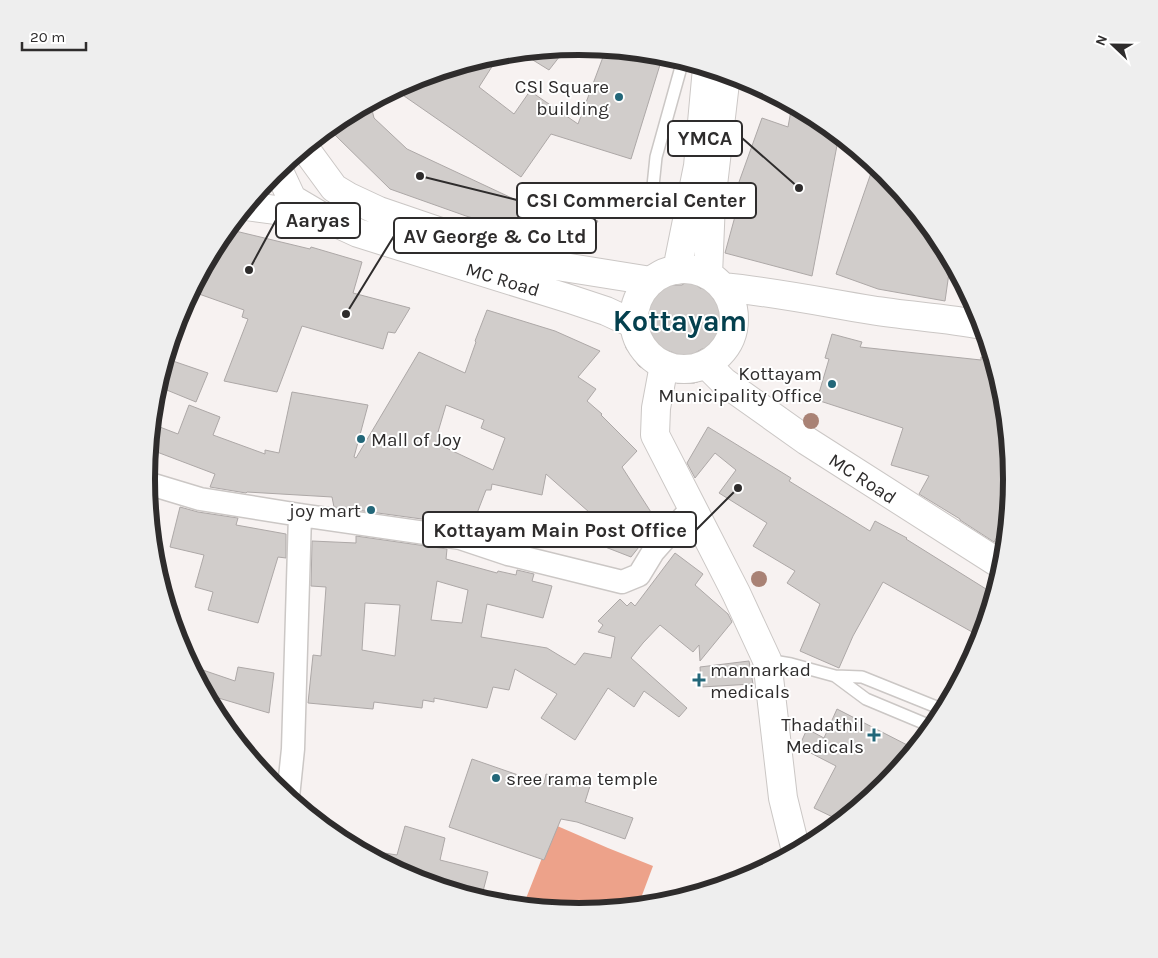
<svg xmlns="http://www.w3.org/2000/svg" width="1158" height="958" font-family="Karla,sans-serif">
<rect width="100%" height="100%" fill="#f7f2f1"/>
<!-- water -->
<path fill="#eda28a" d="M555 825 608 848 653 866 638 906 579 912 523 906Z"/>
<!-- building -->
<path fill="#d1cdcb" stroke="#ada8a7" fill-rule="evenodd" d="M567 47 549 70 520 52 545 50Z
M606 49 663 55 631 159 551 134 521 177 394 89 414 79 500 54 479 87 514 114 530 91 578 124Z
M370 102 374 118 407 149 563 222 570 210 598 221 579 249 466 216 390 189 335 135 332 124 339 119Z
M792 105 820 119 839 135 812 276 725 253 740 198 734 196 762 118 788 127Z
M876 165 885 173 939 239 959 276 949 273 945 301 878 289 836 274 871 173H873Z
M227 229 310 249 311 247 362 262 353 293 410 308 395 333 388 332 383 349 302 326 277 392 224 381 248 319 242 317 244 310 199 294Z
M692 272 694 283 700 288 708 290 714 300 721 303 746 305V333L734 359 728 364 717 353 710 349H702L695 353 691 360V368L700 381 694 383H677L679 368V360L674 353 666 350H658L652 355 647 371 639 366 626 348 623 336 635 340 643 337 648 331 650 323 647 315 641 310 623 302 627 293 649 296 657 295 663 290 666 281 673 285H682L689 280Z
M487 310 555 331 600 351 578 377 596 389 587 401 602 414 601 415 637 451 622 467 658 523 631 557 582 538 598 520 546 474 542 495 492 484 491 490H486L474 521 451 518V523L334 507 332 497 247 492 246 493 210 487 215 474 149 449 152 424 178 434 189 405 220 417 213 435 265 454V450L279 453 292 392 368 405 354 457 356 458 419 352 465 373 476 342 475 341ZM446 405 484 420 481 428 505 438 493 470 442 446 438 432Z
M832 334 862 342 860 347 981 360V357L993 360 1003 395 1012 479 1008 518 994 542 960 520V519L919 494 929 476 891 465 903 428 817 400 829 359 825 358Z
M167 359 208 373 196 402 157 386Z
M708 427 791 478 789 481 870 531 875 521 907 538 906 539 994 594 981 637 883 582 853 636 839 668 800 651 820 604 787 583 795 571 753 546 767 523 719 493 736 470 715 453 695 478 687 463Z
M180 507 198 512 238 518 236 525 286 534V558L278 557 258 623 208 610 213 592 195 587 204 555 170 547Z
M356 536 447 549 446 559 497 573 498 571 516 575 517 570 534 574 532 581 552 586 543 618 487 604 481 637 547 648 575 665 584 653 611 658 615 637 598 632 603 625 598 621 620 599 627 606 631 602 635 606 675 553 703 574 695 585 728 614 732 622 700 661 699 645 693 652 660 625 643 643 631 658 687 708 679 717 644 691 634 707 608 688 575 740 541 718 557 694 515 669 509 690 493 687 487 708 434 698V702L423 700 422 708 374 702 373 709 308 703 313 655 321 656 326 587 311 586 312 541 356 543ZM437 581 468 590 462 623 431 620ZM365 603 400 605 395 656 362 650Z
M749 661 753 684 701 687 700 667Z
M191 666 235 681 238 667 274 673 269 713 205 694Z
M837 709 915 749 899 768 893 766 883 787 841 821 814 808 836 766 799 747 807 729 824 738Z
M472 759 544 784 546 774 590 786 585 802 633 818 625 839 577 822 561 819 544 860 449 827Z
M405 826 445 838 440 860 488 872 481 899 413 879 364 853 365 850 397 855Z"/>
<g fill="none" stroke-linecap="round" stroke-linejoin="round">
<defs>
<path id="lane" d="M683 60 656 157 653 186 667 195 691 203
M993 561 1006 535
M767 660 791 664 835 676 866 699 933 727
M835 676 862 677 944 710"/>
<path id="street" d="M147 483 200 499 300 515 460 538 508 554 622 582 639 575 653 552 692 508
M288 797 293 749 300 515"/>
<path id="secondary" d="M664 365 656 408 655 435 736 593 767 660 783 798 796 851"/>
<path id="primary" d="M304 147 334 188 349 197 379 211 464 240 532 262 651 281
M278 169 292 199 319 215 358 233 570 299 606 311 634 324
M246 206 313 215"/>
<path id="highway" d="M634 319a50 50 0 1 1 100 0a50 50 0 1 1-100 0Z
M677 270 698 166 707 68
M708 275 711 202 726 74
M723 287C773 292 822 302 871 310 908 316 946 318 982 325
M706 364 724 382 807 441 1003 566"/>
</defs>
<!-- lane casing -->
<use href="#lane" stroke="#cbc7c5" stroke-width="14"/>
<!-- street casing -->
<use href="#street" stroke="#cbc7c5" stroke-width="25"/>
<!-- secondary casing -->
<use href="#secondary" stroke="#cbc7c5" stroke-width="30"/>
<!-- primary casing -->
<use href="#primary" stroke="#cbc7c5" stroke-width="30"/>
<!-- highway casing -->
<use href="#highway" stroke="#cbc7c5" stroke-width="30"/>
<!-- lane -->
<use href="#lane" stroke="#fff" stroke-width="11"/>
<!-- street -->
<use href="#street" stroke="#fff" stroke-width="22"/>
<!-- secondary -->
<use href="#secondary" stroke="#fff" stroke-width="28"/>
<!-- primary -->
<use href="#primary" stroke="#fff" stroke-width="28"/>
<!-- highway -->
<use href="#highway" stroke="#fff" stroke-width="28"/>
</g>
<!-- trees -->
<g fill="#a98275">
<circle cx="811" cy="421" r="8"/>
<circle cx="759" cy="579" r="8"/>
</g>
<!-- markers -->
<g fill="#236779" stroke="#fff" stroke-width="2">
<circle cx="619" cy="97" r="5"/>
<circle cx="832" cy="384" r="5"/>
<circle cx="361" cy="439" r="5"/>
<circle cx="371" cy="510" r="5"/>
<path d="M696.5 672.5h5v5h5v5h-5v5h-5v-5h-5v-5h5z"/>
<path d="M871.5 727.5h5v5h5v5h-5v5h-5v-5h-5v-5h5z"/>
<circle cx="496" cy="778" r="5"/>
</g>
<g text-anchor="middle" stroke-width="4" stroke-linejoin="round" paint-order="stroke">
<!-- poi labels -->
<g font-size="19" fill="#2e2c2c" stroke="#fff" text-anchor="end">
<text x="609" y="93">CSI Square<tspan x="609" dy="22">building</tspan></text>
<text x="822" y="380">Kottayam<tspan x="822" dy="22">Municipality Office</tspan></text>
<text x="371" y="446" text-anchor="start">Mall of Joy</text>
<text x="361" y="517">joy mart</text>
<text x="710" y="676" text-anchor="start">mannarkad<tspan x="710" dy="22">medicals</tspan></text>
<text x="864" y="731">Thadathil<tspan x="864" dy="22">Medicals</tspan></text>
<text x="506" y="785" text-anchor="start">sree rama temple</text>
</g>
<!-- street labels -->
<g font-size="19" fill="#2e2c2c" stroke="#fff">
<text transform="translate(503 279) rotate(17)" y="7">MC Road</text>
<text transform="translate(863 478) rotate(33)" y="7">MC Road</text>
</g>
<!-- town labels -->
<g font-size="29" font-weight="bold" fill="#04404e" stroke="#fff">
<text x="680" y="331">Kottayam</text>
</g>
</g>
<!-- crop -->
<path d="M0 0H1158V958H0ZM155 479a424 424 0 1 1 848 0a424 424 0 1 1-848 0Z" fill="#eee" fill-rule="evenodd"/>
<path fill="none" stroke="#2e2c2c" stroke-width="6" d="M155 479a424 424 0 1 1 848 0a424 424 0 1 1-848 0Z"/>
<!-- callouts -->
<path fill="none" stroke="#2e2c2c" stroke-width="2" d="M799 188L742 138M420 176L517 200M249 270L276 220M346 314L394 236M738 488L696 530"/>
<g fill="#2e2c2c" stroke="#fff" stroke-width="2">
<circle cx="799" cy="188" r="5"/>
<circle cx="420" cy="176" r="5"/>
<circle cx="249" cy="270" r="5"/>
<circle cx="346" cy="314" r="5"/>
<circle cx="738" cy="488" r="5"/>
</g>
<g fill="#fff" stroke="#2e2c2c" stroke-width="2">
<rect x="668" y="121" width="74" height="35" rx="5"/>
<rect x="517" y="183" width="239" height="35" rx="5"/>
<rect x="276" y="203" width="84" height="35" rx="5"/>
<rect x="394" y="218" width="202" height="35" rx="5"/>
<rect x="423" y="512" width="273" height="35" rx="5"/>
</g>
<g font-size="20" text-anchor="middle" font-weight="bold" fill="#2e2c2c">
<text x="705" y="145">YMCA</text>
<text x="636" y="207">CSI Commercial Center</text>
<text x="318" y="227">Aaryas</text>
<text x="495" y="243">AV George &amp; Co Ltd</text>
<text x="560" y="537">Kottayam Main Post Office</text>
</g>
<!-- north arrow -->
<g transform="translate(1113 45) rotate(292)" stroke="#ffffff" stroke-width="4" paint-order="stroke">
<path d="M0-4L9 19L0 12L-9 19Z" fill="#2e2c2c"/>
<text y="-8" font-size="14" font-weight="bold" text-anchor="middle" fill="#2e2c2c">N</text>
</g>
<!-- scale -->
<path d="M22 42v8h64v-8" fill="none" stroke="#2e2c2c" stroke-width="2.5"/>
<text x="30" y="42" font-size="15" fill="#2e2c2c" stroke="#ffffff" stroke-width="4" paint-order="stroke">20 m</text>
</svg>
